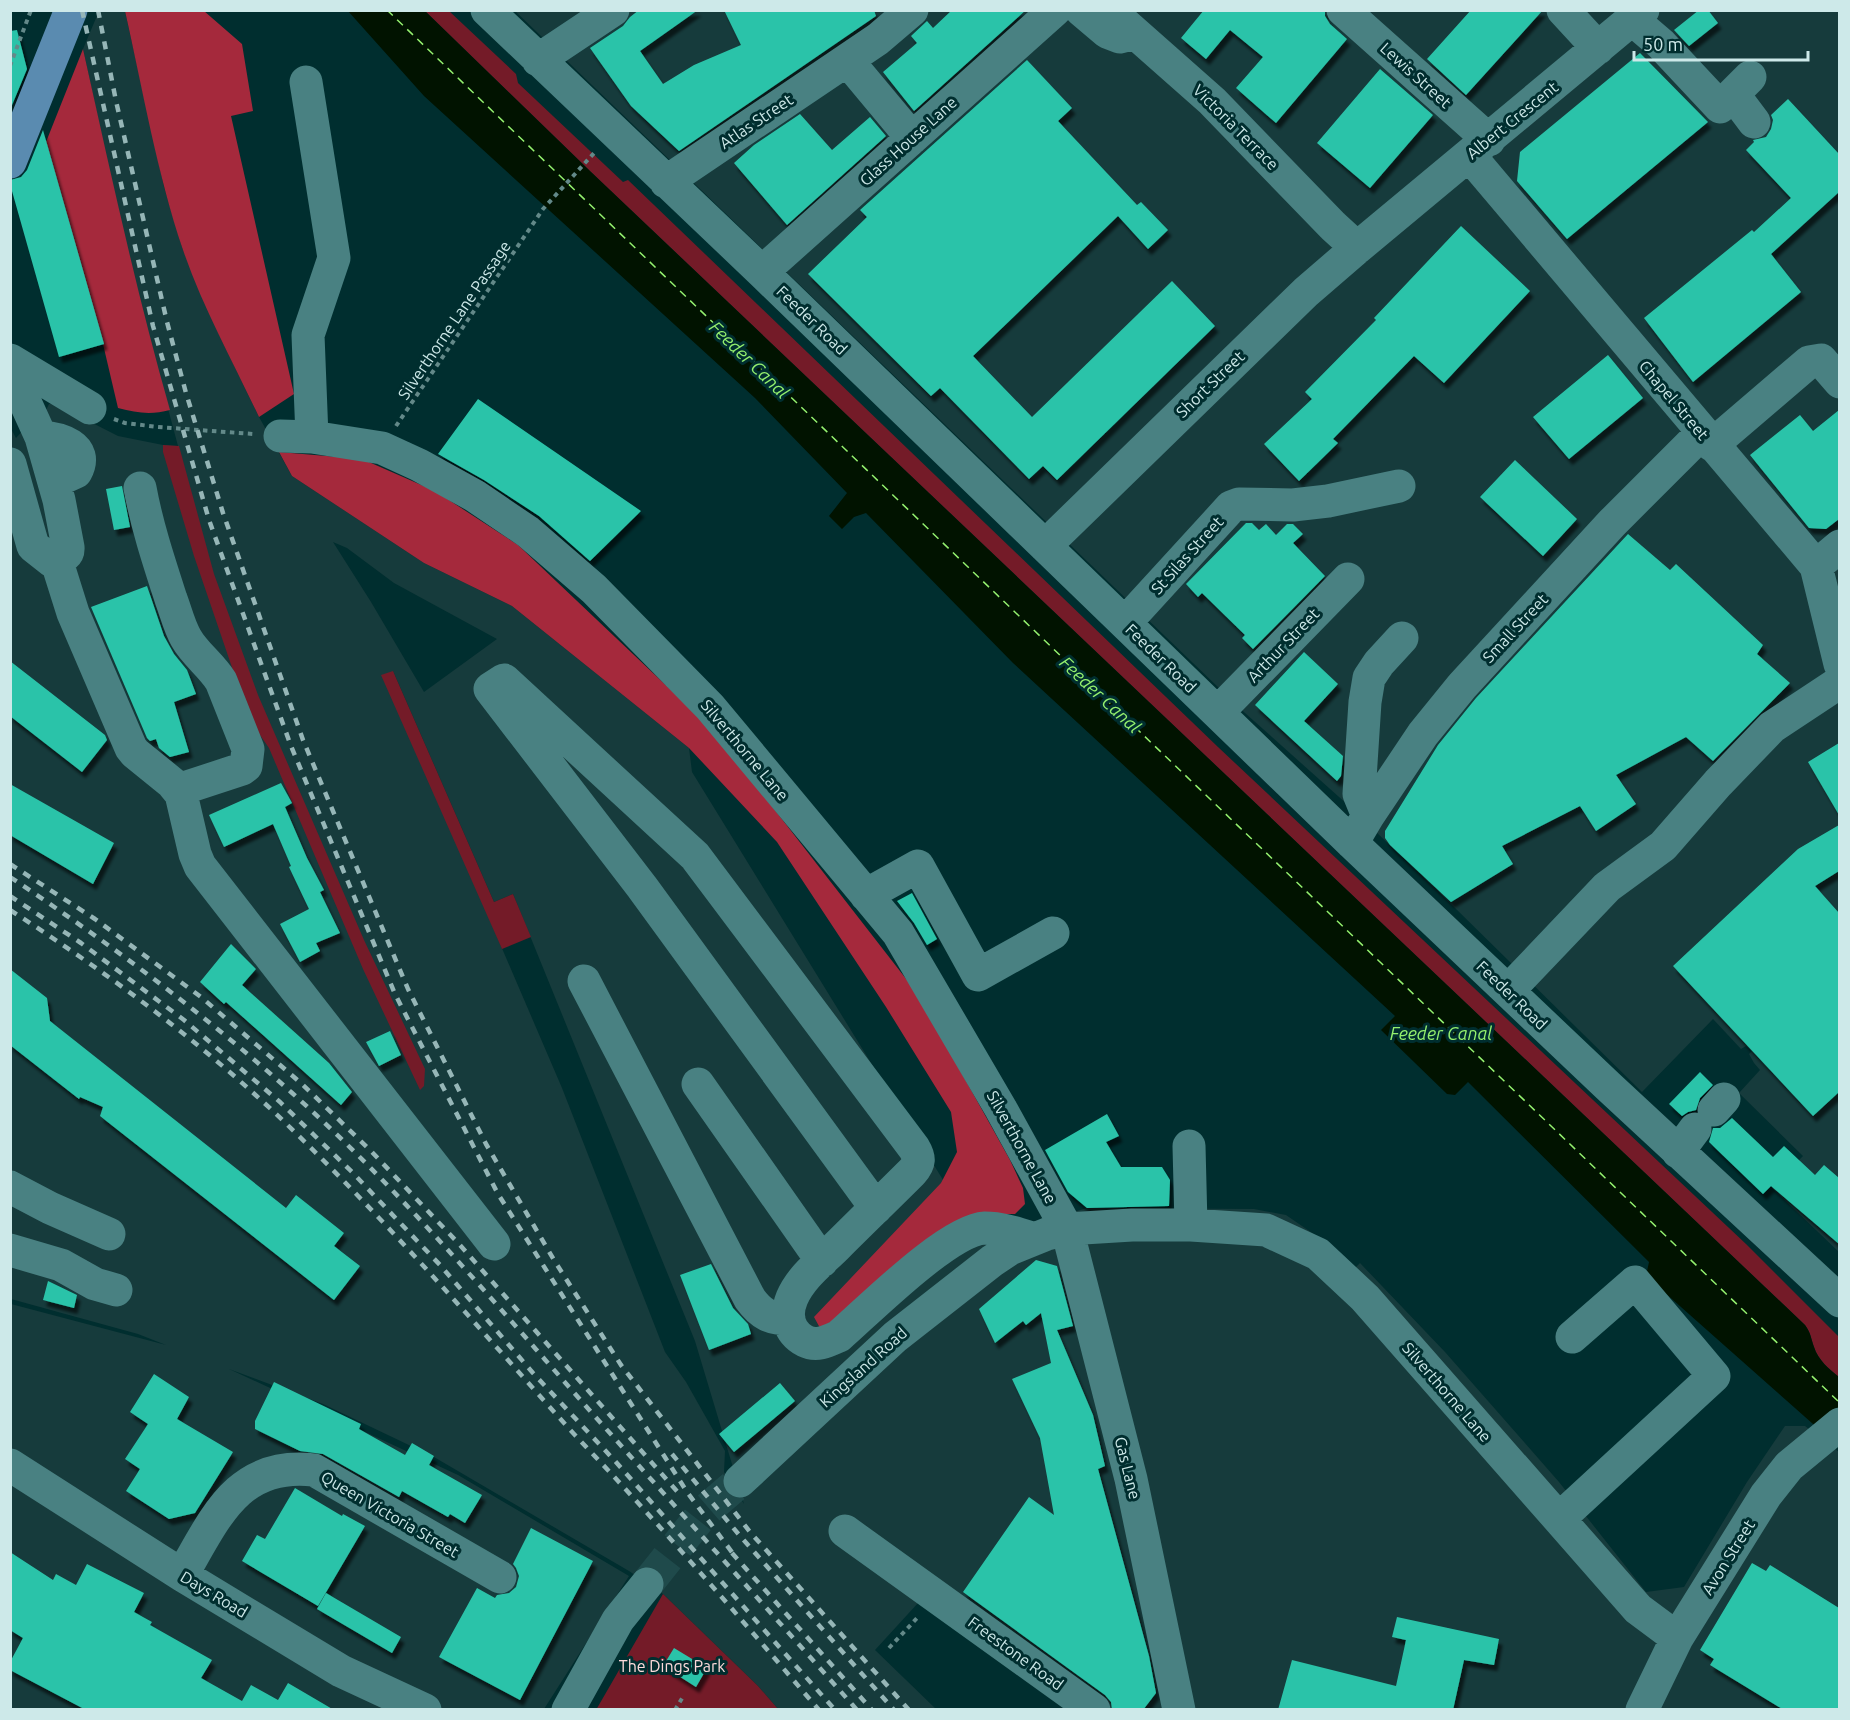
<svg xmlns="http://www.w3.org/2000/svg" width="1850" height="1720" font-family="Ubuntu,sans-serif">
<defs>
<filter id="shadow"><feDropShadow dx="3.5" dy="6" stdDeviation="1.5" flood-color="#0009"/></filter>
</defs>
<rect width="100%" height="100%" fill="#002e2f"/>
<!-- built -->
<path fill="#163b3c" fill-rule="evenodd" d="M99 11H125L164 187 183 250 222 341 259 417 292 476 424 563 512 606 689 748 692 772 980 1240 1087 1208 1254 1209 1286 1215 1331 1246 1354 1269 1360 1263 1445 1352 1559 1482 1646 1592 1684 1587 1747 1482 1785 1426H1805L1839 1452V1709H1107L929 1591 875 1650 936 1709H778L758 1686 663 1594 629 1571 434 1457 323 1404 229 1369 458 1475 629 1576 544 1709H11V1304L166 1345 138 1334 11 1299 10 427 16 438 34 418H42L49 404 53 403 118 436 163 445 178 446 145 322 122 230 83 49ZM333 542 347 548 394 583 497 639 424 692 371 602ZM393 671 494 902 513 894 695 1341 744 1504 724 1472 725 1451 686 1382 665 1352 562 1088 437 797Z
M515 11H1839V1252L1772 1188 1803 1156 1739 1093 1760 1070 1754 1063 1749 1054 1752 1051 1746 1046 1741 1049 1713 1019 1642 1092 1453 906 1348 805 1245 713Z"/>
<!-- green -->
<path fill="#741b28" d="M425 11H449L516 74 518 83 623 182 628 180 1218 747 1746 1244 1839 1337V1377C1829 1369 1818 1360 1814 1347 1811 1339 1811 1333 1805 1325L591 172Z
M163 445 179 446 214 574 258 695 364 940 425 1069 424 1086 420 1090 363 969 269 748 260 735 253 729 194 556 163 452Z
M393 671 494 902 513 894 531 937 502 949 381 675Z
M663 1594 758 1686 778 1709 596 1710Z"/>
<!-- forest -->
<path fill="#a5293c" d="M125 11H204L242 44 253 111 231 116 294 394 259 417C233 362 203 308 183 250 157 173 143 91 125 11Z
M83 49C110 170 136 291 170 410 151 415 137 413 118 408L103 344 46 142Z
M279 452 362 459 435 491 518 545 712 729 917 993 1010 1160 1023 1188 1025 1204 1015 1214H988L839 1318 820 1328 814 1317 941 1183 957 1152 951 1112 886 1007 777 842 689 748 512 606 424 563 292 476Z"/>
<!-- water -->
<path fill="#011300" d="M348 11H425L591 172 1805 1325C1811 1333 1811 1339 1814 1347 1818 1360 1829 1369 1839 1377V1447L1646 1276 1649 1262 1468 1082 1455 1095 1447 1094 1381 1030 1395 1016 1013 663 866 513 854 517 842 529 829 516 847 493 755 398 424 96Z"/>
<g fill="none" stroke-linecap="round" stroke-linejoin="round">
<!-- ferry -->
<path stroke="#94f06e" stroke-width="1.5" stroke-dasharray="8 6" stroke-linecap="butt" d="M387 10 1840 1403"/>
</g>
<!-- building -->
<path fill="#2cc3a9" filter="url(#shadow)" d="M639 10H698L640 51 663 84 694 65 741 45 724 10H874L876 16 679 151 631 106 590 48 623 26 630 17Z
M952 10H1026L914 111 883 72 917 43 911 36 927 21 933 28Z
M1204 10H1325V16L1330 24 1347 39 1276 123 1236 88 1263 57 1230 30 1206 59 1181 38Z
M1471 10H1543L1466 95 1427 59Z
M1699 10H1708L1718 23 1689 46 1674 30Z
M17 30 27 69 10 110V31Z
M1640 53 1708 122 1567 239 1517 181 1520 152Z
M1027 60 1072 108 1058 121 1137 205 1141 202 1168 230 1148 249 1118 216 973 356 1032 417 1172 281 1215 326 1057 480 1043 466 1029 479 940 388 931 396 808 274 867 217 860 210Z
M1380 69 1433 115 1370 188 1317 143Z
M1788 99 1839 154V192L1771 254 1801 292 1693 382 1644 318 1752 230 1754 232 1791 198 1746 150 1754 142 1753 140 1766 137 1771 129 1773 120 1771 115Z
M800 114 832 150 870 117 886 136 787 225 734 163 754 145Z
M43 130 104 344 59 357 10 184V180L21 177 27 170Z
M1461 226 1530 291 1444 383 1414 356 1333 439 1338 443 1299 481 1264 444 1312 399 1305 392 1376 320 1374 318Z
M1608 355 1643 398 1569 459 1533 417Z
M478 399 641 511 590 561 539 516 484 480 438 454Z
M1839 410V519L1826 529 1809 528 1750 455 1800 415 1813 431Z
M1515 460 1577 519 1543 556 1480 497Z
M122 486 130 527 114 530 106 489Z
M1246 523H1252L1259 530 1266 524 1276 535 1287 524H1293L1303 534 1293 543 1325 576 1253 649 1242 638 1245 635 1202 593 1198 597 1186 584Z
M1628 534 1670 570 1676 564 1763 645 1757 654 1790 683 1713 761 1686 737 1616 775 1636 804 1596 831 1580 806 1502 846 1513 864 1451 902 1390 845 1385 838V831L1438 745 1476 698Z
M147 586 164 636 174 654 187 670 196 694 174 702 189 752 170 757 159 748 156 739 150 741 147 738 91 607Z
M1304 652 1338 684 1304 721 1343 756 1341 776 1337 781 1255 705Z
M10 661 105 735 107 740 82 772 10 716Z
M1839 743V815L1808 762Z
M281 783 292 803 285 807 307 858 324 890 320 892 340 933 316 943 320 951 300 962 280 924 309 909 289 867 291 866 273 824 224 847 209 815Z
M10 784 114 843 93 884 10 835Z
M1839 825V871L1815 886 1839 913V1092L1813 1116 1673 966 1798 849Z
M912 893 937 939 927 945 914 923 897 901Z
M231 944 256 969 242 985 329 1063 352 1092 341 1105 226 1002 224 1004 200 982Z
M10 969 47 998 50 1021 286 1208 296 1195 344 1233 334 1246 360 1266 334 1300 100 1116 103 1107 80 1097 79 1099 10 1045Z
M390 1031 401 1055 379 1066 366 1042Z
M1700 1072 1713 1085 1700 1098 1696 1110 1688 1112 1682 1116 1669 1104Z
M1107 1114 1119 1136 1106 1142 1121 1167H1162L1170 1180 1169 1206 1087 1208 1068 1192 1045 1150Z
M1732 1118 1773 1157 1784 1146 1815 1175 1824 1165 1839 1178V1244L1771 1186 1763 1194 1709 1142 1713 1128H1720Z
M1036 1260 1057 1266 1073 1326 1057 1330 1093 1415 1105 1466 1098 1469 1149 1656 1156 1693 1143 1710H1112L1111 1702 1105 1695 963 1592 1029 1497 1054 1515 1040 1438 1012 1379 1051 1363 1041 1313 1026 1325 1023 1321 995 1343 979 1309Z
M711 1264 733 1308 748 1324 751 1334 709 1350 680 1275Z
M48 1281 77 1295 74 1308 43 1300Z
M154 1374 189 1397 177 1419 233 1452 195 1513 169 1519 126 1491 140 1469 125 1459 148 1424 130 1412Z
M274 1382 361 1424 359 1429 405 1455 412 1443 434 1456 429 1465 482 1495 465 1523 450 1514 448 1517 402 1491 399 1497 323 1454 300 1451 255 1429V1421Z
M780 1383 795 1401 734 1452 719 1434Z
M295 1488 342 1516 343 1514 365 1526 318 1606 242 1561 257 1535 265 1539Z
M531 1528 593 1561 520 1700 439 1657 477 1588 495 1598 497 1595 509 1593 516 1587 519 1576 516 1568 513 1564Z
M10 1552 53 1580 56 1574 76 1585 87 1564 144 1593 134 1612 152 1622 150 1625 212 1660 201 1678 242 1701 251 1685 278 1700 288 1683 334 1710H86L10 1670V1662L23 1638 10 1630Z
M1752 1563 1766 1571 1770 1565 1839 1608V1710H1784L1710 1665 1714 1659 1700 1650Z
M326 1593 401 1637 392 1653 317 1609Z
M1397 1617 1499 1639 1494 1665 1464 1660 1453 1710H1278L1292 1660 1396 1686 1406 1640 1392 1637Z
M674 1648 707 1668 696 1687 663 1666Z"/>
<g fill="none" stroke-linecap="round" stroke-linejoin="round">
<!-- minor-tunnel -->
<path stroke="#1f4a4b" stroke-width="33" stroke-dasharray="33 16" stroke-linecap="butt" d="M647 1584 704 1512 740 1481"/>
<!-- path -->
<path stroke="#638989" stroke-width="4" stroke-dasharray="4.5 4.5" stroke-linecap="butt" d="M10 66 31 10
M114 419 125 423 158 427 253 434
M396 426 543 209 595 152
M889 1648 919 1616
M675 1710 684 1695"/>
<!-- minor -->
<path stroke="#498182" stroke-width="33" d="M487 10 762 272 1352 843 1608 1086 1840 1301
M1081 10 1107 32 1120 37 1124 36
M1109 10 1212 101 1333 226 1357 248
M1343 10 1489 140
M1563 10 1598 48
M1633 20 1661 44 1720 107 1750 77
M538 60 613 10
M847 60 878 39 912 10
M306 82 334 258 308 335 312 437
M1733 94 1754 122
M1469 155 1816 566 1840 664
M666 182 847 60 912 138
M762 272 1055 10
M10 360 90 408
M10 369 41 437 59 500 68 547C69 557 60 558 52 561L33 546 10 464
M280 436 312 437 382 448 419 465 475 496 528 532 594 589 710 707 898 933 1001 1109 1067 1229 1131 1479 1179 1710
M41 437C59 438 90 446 76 472L54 482
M1712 445 1809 362 1821 360 1840 382
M140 488C147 526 159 562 171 599 176 612 179 626 186 638 195 654 211 665 221 681L248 749 246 766 242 769 178 790
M1045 546 1306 292 1357 248 1643 10
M56 559 73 613 131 748 135 753 172 783 181 794 195 854 200 866 494 1244
M1816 566 1840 546
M1125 623 1231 507 1239 504 1293 505 1328 501 1399 486
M1218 712 1348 579
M1368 816 1359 794 1365 702 1369 678 1379 663 1402 638
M1352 843 1368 816 1423 734 1462 686 1612 523 1702 433
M866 895 918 866 978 975 1053 933
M584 981 750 1299C761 1314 770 1319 789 1319
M1508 991 1607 887 1663 846 1718 783 1772 727 1840 682
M698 1084 822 1261
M1714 1110 1724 1099
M1189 1146 1191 1225
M1678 1152 1695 1129
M10 1187 50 1208 109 1234
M876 1208 642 887 490 689 504 680 695 856 914 1148C920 1158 920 1163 912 1172 887 1197 862 1221 837 1246 821 1262 801 1277 792 1298 785 1315 788 1332 805 1341 817 1347 828 1341 839 1336 869 1310 948 1230 985 1228 1002 1228 1019 1234 1035 1239
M10 1250 61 1265 95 1284 116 1290
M10 1465 182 1575 341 1671 425 1710
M740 1481 895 1337 992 1261 1010 1249 1047 1234 1067 1229 1132 1225H1191L1266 1230 1318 1254 1365 1298 1638 1609 1677 1638
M1559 1519 1714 1376 1635 1282 1572 1337
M845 1531 1094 1710
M182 1575C215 1519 237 1461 314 1470L500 1577
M568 1710 618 1620 647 1584
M1642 1710 1677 1638 1766 1495 1789 1466 1840 1424"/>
<!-- major -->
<path stroke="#5a8bb0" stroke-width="33" d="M10 162 71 10"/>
<!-- rail -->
<path stroke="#96b6b7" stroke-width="4.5" stroke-dasharray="8 8" stroke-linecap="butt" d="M82 10 153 326 209 520 291 746 395 994 498 1194 687 1492 737 1559
M98 10 116 101 167 322 186 393 223 513 303 740 408 989 486 1144 554 1260 621 1365 750 1532 909 1710
M10 864 95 919 201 997 302 1084 371 1151 460 1245 682 1497
M10 877C109 943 203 1013 291 1092 392 1182 480 1286 570 1388 665 1496 762 1602 857 1710
M10 896 81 943 184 1020 280 1102 352 1172 440 1265 533 1373 615 1461 835 1710
M10 910C103 970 193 1036 274 1112 374 1207 464 1311 556 1414 576 1437 598 1459 618 1481 687 1556 753 1633 819 1710
M672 1454 740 1536 894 1710
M732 1553 872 1710"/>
</g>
<g text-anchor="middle" stroke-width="6" stroke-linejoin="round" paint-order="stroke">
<!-- street labels -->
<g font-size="16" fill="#cde9e9" stroke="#002e2f">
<text transform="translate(1416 75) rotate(42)" y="6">Lewis Street</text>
<text transform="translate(1512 120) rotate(-39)" y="6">Albert Crescent</text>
<text transform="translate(756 121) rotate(-34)" y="6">Atlas Street</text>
<text transform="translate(1236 127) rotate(45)" y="6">Victoria Terrace</text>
<text transform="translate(908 141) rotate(-42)" y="6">Glass House Lane</text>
<text transform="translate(454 320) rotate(-56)" y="6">Silverthorne Lane Passage</text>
<text transform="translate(812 320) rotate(44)" y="6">Feeder Road</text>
<text transform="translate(1210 384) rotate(-44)" y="6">Short Street</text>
<text transform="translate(1674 400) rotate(50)" y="6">Chapel Street</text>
<text transform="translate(1187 555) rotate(-48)" y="6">St Silas Street</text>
<text transform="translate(1515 628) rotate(-47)" y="6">Small Street</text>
<text transform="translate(1283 645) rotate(-46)" y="6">Arthur Street</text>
<text transform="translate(1161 658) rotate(44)" y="6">Feeder Road</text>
<text transform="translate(745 750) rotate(50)" y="6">Silverthorne Lane</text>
<text transform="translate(1512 995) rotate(44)" y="6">Feeder Road</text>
<text transform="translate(1022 1147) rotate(61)" y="6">Silverthorne Lane</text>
<text transform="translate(863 1367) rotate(-42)" y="6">Kingsland Road</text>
<text transform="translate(1447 1392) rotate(49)" y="6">Silverthorne Lane</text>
<text transform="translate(1128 1468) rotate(76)" y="6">Gas Lane</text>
<text transform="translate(390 1514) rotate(30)" y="6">Queen Victoria Street</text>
<text transform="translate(1728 1557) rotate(-58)" y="6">Avon Street</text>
<text transform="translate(214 1594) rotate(31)" y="6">Days Road</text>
<text transform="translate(1016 1653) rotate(36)" y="6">Freestone Road</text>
</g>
<!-- park labels -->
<g font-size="16" fill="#fddbdb" stroke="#002e2f">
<text x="672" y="1672">The Dings Park</text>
</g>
<!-- water labels -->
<g font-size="18" font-style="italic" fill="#94f06e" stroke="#002e2f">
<text transform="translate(749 360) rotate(44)" y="6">Feeder Canal</text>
<text transform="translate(1100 695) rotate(43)" y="6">Feeder Canal</text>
<text x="1441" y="1040">Feeder Canal</text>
</g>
</g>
<!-- border -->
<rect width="1850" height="1720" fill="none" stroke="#cde9e9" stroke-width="24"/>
<!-- scale -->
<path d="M1634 51v9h174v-9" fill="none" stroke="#cde9e9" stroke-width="3"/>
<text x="1643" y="51" font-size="18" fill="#cde9e9" stroke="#002e2f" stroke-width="4.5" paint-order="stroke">50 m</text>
</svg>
